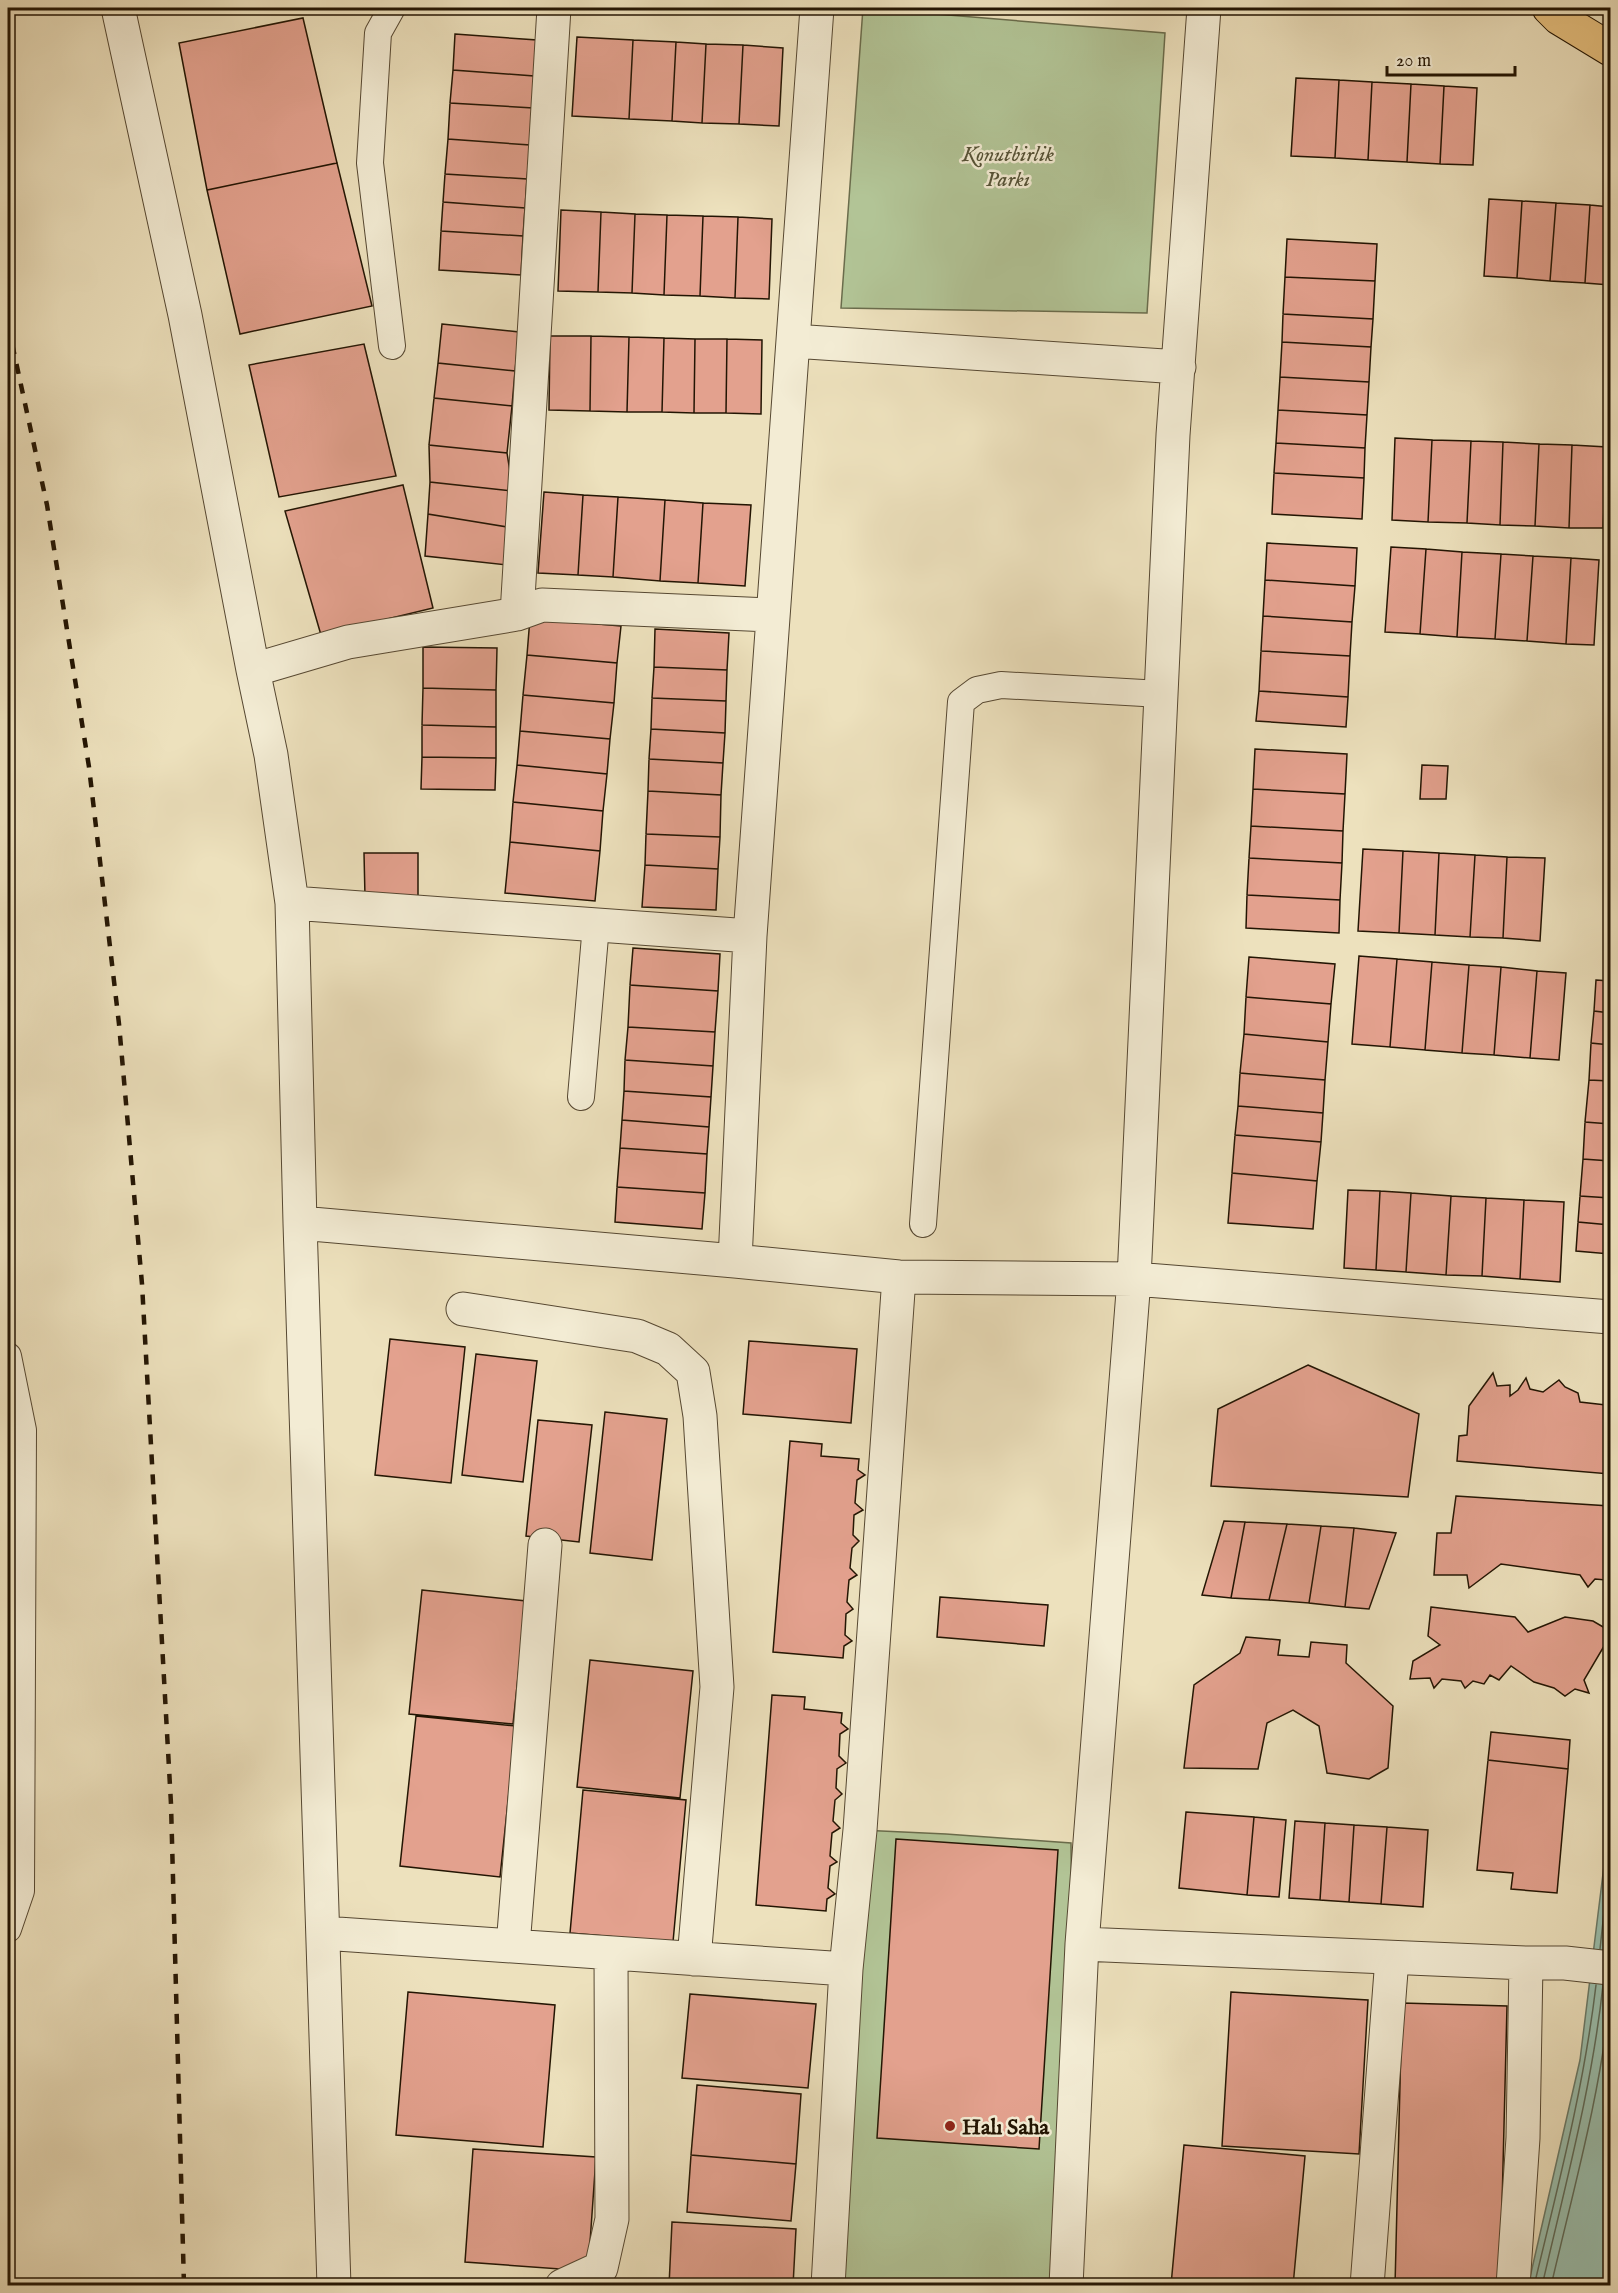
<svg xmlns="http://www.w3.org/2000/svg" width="1618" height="2293" font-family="'IM FELL English',serif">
<rect width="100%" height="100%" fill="#ede1bd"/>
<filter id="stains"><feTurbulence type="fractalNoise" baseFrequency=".00333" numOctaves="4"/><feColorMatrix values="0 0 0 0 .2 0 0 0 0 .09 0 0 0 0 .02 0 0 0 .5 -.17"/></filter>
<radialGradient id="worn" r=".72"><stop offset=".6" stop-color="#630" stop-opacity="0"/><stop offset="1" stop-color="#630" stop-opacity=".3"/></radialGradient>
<!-- green -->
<path fill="#b2c496" stroke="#6a6c4c" stroke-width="1.5" d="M863 8 1165 33 1147 313 841 308Z
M860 1830 946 1834 1071 1843 1072 1928 1051 2285 828 2286Z"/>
<!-- water -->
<path fill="#9abeac" stroke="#6a7a68" stroke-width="1.5" d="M1610 1817V2285L1528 2286 1580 2060Z"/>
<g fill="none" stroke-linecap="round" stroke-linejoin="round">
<!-- shore -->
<path stroke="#5e6a58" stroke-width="1.5" d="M1600 1949 1610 1857
M1534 2286C1558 2186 1584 2087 1596 1985
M1542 2286C1565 2186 1592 2087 1603 1985
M1551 2286C1573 2191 1600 2096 1610 1999"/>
</g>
<!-- building -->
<path fill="#e3a18e" stroke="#231503" stroke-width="1.5" d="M303 18 337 163 207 190 179 43Z
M455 34 537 40 534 76 453 70Z
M577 37 633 40 629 119 572 116Z
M633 40 676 42 672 121 629 119Z
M676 42 706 44 702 123 672 121Z
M706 44 743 45 739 124 702 123Z
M743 45 783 48 779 126 739 124Z
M453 70 534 76 533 108 450 103Z
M1296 78 1339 80 1335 158 1291 156Z
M1339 80 1372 82 1368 160 1335 158Z
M1372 82 1411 84 1407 162 1368 160Z
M1411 84 1444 86 1440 164 1407 162Z
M1444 86 1477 88 1473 165 1440 164Z
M450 103 533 108 530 145 448 139Z
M448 139 530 145 527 179 445 174Z
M337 163 372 306 240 334 207 190Z
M445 174 527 179 525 208 443 202Z
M1489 199 1522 201 1517 278 1484 276Z
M1522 201 1556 203 1550 281 1517 278Z
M443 202 525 208 523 236 441 231Z
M1556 203 1590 205 1585 283 1550 281Z
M1590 205 1610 207V285L1585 283Z
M561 210 601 212 598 292 558 291Z
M601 212 635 214 632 293 598 292Z
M635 214 667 215 664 295 632 293Z
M667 215 703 216 700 296 664 295Z
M703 216 738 217 735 298 700 296Z
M738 217 772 219 769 299 735 298Z
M441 231 523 236 521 275 439 270Z
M1287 239 1377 244 1375 281 1285 277Z
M1285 277 1375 281 1373 319 1283 314Z
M1283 314 1373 319 1371 347 1282 342Z
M442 324 519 332 515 371 438 363Z
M550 336H591L590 411 549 410Z
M591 336 629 337 627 412 590 411Z
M629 337 664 338 662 412H627Z
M664 338 695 339 694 413 662 412Z
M695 339H727L726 413H694Z
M727 339 762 340 761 414 726 413Z
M1282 342 1371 347 1369 382 1280 377Z
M364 344 396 476 279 497 249 365Z
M438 363 515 371 512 406 434 398Z
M1280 377 1369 382 1367 415 1278 410Z
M434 398 512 406 507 453 429 445Z
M1278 410 1367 415 1365 448 1276 443Z
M1395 438 1432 440 1428 522 1392 520Z
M1432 440 1471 441 1467 523 1428 522Z
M1471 441 1503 442 1500 525 1467 523Z
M1503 442 1539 444 1535 526 1500 525Z
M1276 443 1365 448 1364 478 1274 473Z
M1539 444 1572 445 1569 528 1535 526Z
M429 445 507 453 513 491 430 482Z
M1572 445 1607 447 1603 528H1569Z
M1274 473 1364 478 1362 519 1272 514Z
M430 482 513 491 507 527 428 514Z
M403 485 433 608 321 635 285 511Z
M544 492 583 495 578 575 538 573Z
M583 495 618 497 613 577 578 575Z
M618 497 665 500 660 581 613 577Z
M665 500 703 503 698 583 660 581Z
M703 503 751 505 745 586 698 583Z
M428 514 507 527V565L425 556Z
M1267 543 1357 548 1355 586 1265 580Z
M1391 547 1426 549 1420 634 1385 632Z
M1426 549 1462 552 1457 637 1420 634Z
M1462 552 1501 554 1495 639 1457 637Z
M1501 554 1533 556 1527 641 1495 639Z
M1533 556 1571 558 1566 644 1527 641Z
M1571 558 1599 560 1594 645 1566 644Z
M1265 580 1355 586 1352 622 1263 616Z
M1263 616 1352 622 1350 656 1261 651Z
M530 618 621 626 617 663 527 655Z
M655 629 729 633 727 670 654 667Z
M423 647 497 648 496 690 423 688Z
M1261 651 1350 656 1348 697 1259 691Z
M527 655 617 663 614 703 523 695Z
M654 667 727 670 726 701 652 698Z
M423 688 496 690V727L422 725Z
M1259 691 1348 697 1346 727 1256 721Z
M523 695 614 703 610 739 520 731Z
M652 698 726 701 725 733 651 729Z
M422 725 496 727V758L422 757Z
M651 729 725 733 723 763 649 759Z
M520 731 610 739 607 774 517 765Z
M1255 749 1347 754 1345 794 1253 789Z
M422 757 496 758 495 790 421 789Z
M649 759 723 763 721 795 648 791Z
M517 765 607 774 603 811 513 802Z
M1422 765 1448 766 1446 799H1420Z
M1253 789 1345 794 1343 831 1251 826Z
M648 791 721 795 720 837 646 834Z
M513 802 603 811 600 851 510 842Z
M1251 826 1343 831 1342 863 1249 858Z
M646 834 720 837 718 869 645 865Z
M510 842 600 851 595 901 505 893Z
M1363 849 1403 851 1399 933 1358 931Z
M1403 851 1439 853 1435 935 1399 933Z
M364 853H418V897H365Z
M1439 853 1475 855 1470 937 1435 935Z
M1475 855 1507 857 1503 938 1470 937Z
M1507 857 1545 858 1540 941 1503 938Z
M1249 858 1342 863 1340 900 1247 895Z
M645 865 718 869 716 910 642 907Z
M1609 880H1610V910H1607Z
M1247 895 1340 900 1339 933 1246 928Z
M1607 910H1610V945H1604Z
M633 948 720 954 718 991 630 985Z
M1359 956 1397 959 1390 1047 1352 1044Z
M1249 957 1335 964 1331 1004 1246 997Z
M1397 959 1432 962 1425 1050 1390 1047Z
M1432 962 1469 965 1462 1053 1425 1050Z
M1469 965 1501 967 1494 1055 1462 1053Z
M1501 967 1537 971 1530 1058 1494 1055Z
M1537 971 1566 973 1559 1060 1530 1058Z
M1596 980 1610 981V1013L1594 1011Z
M630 985 718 991 715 1032 628 1027Z
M1246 997 1331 1004 1328 1042 1244 1034Z
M1594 1011 1610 1013V1045L1591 1043Z
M628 1027 715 1032 713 1066 625 1060Z
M1244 1034 1328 1042 1325 1080 1240 1073Z
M1591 1043 1610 1045V1081L1589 1080Z
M625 1060 713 1066 711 1097 624 1091Z
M1240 1073 1325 1080 1323 1113 1238 1106Z
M1589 1080 1610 1081V1124L1585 1122Z
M624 1091 711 1097 709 1127 622 1120Z
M1238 1106 1323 1113 1321 1142 1235 1135Z
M622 1120 709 1127 707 1154 620 1148Z
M1585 1122 1610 1124V1161L1583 1159Z
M1235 1135 1321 1142 1317 1181 1232 1173Z
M620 1148 707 1154 705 1193 617 1187Z
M1583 1159 1610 1161V1198L1580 1196Z
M1232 1173 1317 1181 1313 1229 1228 1223Z
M617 1187 705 1193 702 1229 615 1222Z
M1348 1190 1380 1191 1376 1270 1344 1268Z
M1380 1191 1411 1193 1406 1272 1376 1270Z
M1411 1193 1451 1196 1446 1275 1406 1272Z
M1451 1196 1486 1198 1482 1276 1446 1275Z
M1580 1196 1610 1198V1225L1578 1222Z
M1486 1198 1524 1200 1520 1279 1482 1276Z
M1524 1200 1564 1202 1560 1282 1520 1279Z
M1578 1222 1610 1225V1254L1576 1251Z
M390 1339 465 1347 451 1483 375 1475Z
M749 1341 857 1349 851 1423 743 1414Z
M476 1354 537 1361 523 1482 462 1475Z
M1308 1365 1419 1414 1408 1497 1211 1486 1218 1409Z
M1493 1373 1497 1386 1510 1385V1396L1518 1390 1526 1378 1530 1389 1543 1392 1559 1380 1565 1387 1578 1393 1580 1402 1606 1405 1610 1403V1474L1457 1461 1459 1436 1467 1435 1469 1406Z
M605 1412 667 1419 652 1560 590 1553Z
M538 1420 592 1425 579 1542 526 1536Z
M790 1441 822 1444 821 1456 859 1459 858 1470 865 1475 857 1480 855 1503 863 1510 854 1515 853 1535 859 1541 852 1548 850 1568 857 1575 849 1580 847 1602 853 1609 846 1614 845 1635 852 1641 844 1646 843 1658 773 1652Z
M1456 1496 1610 1506V1564L1606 1580 1595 1579 1588 1587 1580 1575 1501 1564 1469 1588 1467 1575H1434L1437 1533H1451Z
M1224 1521 1245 1522 1231 1598 1202 1595Z
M1245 1522 1287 1524 1269 1600 1231 1598Z
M1287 1524 1321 1526 1309 1603 1269 1600Z
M1321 1526 1354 1528 1345 1607 1309 1603Z
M1354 1528 1396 1533 1369 1609 1345 1607Z
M422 1590 526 1601 513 1724 409 1714Z
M940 1597 1048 1605 1044 1646 937 1637Z
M1431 1607 1515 1617 1528 1632 1565 1617 1593 1621 1610 1631V1636L1584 1680 1589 1693 1575 1689 1565 1696 1554 1688 1534 1682 1511 1666 1499 1680 1490 1675 1484 1684 1473 1681 1465 1688 1461 1681 1442 1679 1434 1688 1430 1678 1410 1679 1413 1661 1440 1645 1428 1636Z
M1246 1637 1280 1640 1278 1655 1309 1657 1311 1642 1347 1645 1346 1663 1393 1706 1388 1768 1369 1779 1327 1773 1319 1726 1293 1710 1267 1723 1258 1769 1184 1768 1194 1685 1240 1653Z
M590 1660 693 1671 680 1798 577 1787Z
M772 1695 805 1697 804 1709 842 1713 841 1723 848 1729 840 1734 839 1756 846 1763 837 1769 836 1788 842 1794 835 1800 833 1821 840 1828 832 1833 830 1856 837 1862 830 1866 828 1888 835 1894 827 1899 826 1911 756 1905Z
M416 1716 516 1726 500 1877 400 1866Z
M1491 1732 1570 1740 1568 1769 1488 1760Z
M1488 1760 1568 1769 1557 1893 1511 1889 1513 1873 1477 1870Z
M583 1790 686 1800 673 1942 570 1933Z
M1186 1812 1254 1817 1247 1895 1179 1888Z
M1254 1817 1286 1820 1279 1897 1247 1895Z
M1295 1821 1325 1823 1320 1900 1289 1898Z
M1325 1823 1354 1825 1349 1902 1320 1900Z
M1354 1825 1387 1827 1381 1904 1349 1902Z
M1387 1827 1428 1830 1423 1907 1381 1904Z
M896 1839 1058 1850 1039 2149 877 2138Z
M408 1992 555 2005 543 2147 396 2135Z
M1231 1992 1368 2000 1359 2154 1222 2146Z
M690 1994 816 2004 808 2088 682 2078Z
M1402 2003 1507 2006 1500 2286H1395Z
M697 2085 801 2094 796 2164 691 2155Z
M1184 2145 1305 2156 1293 2286 1171 2285Z
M473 2149 596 2157 588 2271 465 2262Z
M691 2155 796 2164 791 2221 687 2212Z
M672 2222 796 2229 793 2286H669Z"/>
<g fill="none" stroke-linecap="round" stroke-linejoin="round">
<defs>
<path id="lane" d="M392 346 370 163 378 33 392 8
M581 1097 596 925
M923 1224 961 702 977 690 1001 685 1161 694
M8 1356 23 1430 21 1891 8 1929"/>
<path id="street" d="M118 8 185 315 253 670 271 755 292 903 300 1223 334 2286
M793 341 1179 367
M517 614 554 8
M253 670 348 642 517 614 542 605 772 615
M292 903 750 936
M300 1223 735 1261 899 1277 1134 1279 1610 1317
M735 1261 750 936 817 8
M463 1309 637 1336 668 1349 693 1372 700 1416 717 1687 694 1959
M323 1933 846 1969
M1082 1944 1526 1963H1565L1610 1968
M513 1946 545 1545
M562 2286 601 2268 612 2219 611 1953
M828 2286 846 1969 860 1830 899 1277
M1066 2286 1082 1944 1134 1279 1173 435 1204 8
M1367 2286 1392 1958
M1513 2286 1523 2138 1526 1963"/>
<path id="primary" d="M1549 8 1559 18 1610 49"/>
</defs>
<!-- lane casing -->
<use href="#lane" stroke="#564832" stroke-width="28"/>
<!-- street casing -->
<use href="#street" stroke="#564832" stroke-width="35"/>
<!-- primary casing -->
<use href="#primary" stroke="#231503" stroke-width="35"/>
<!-- lane -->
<use href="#lane" stroke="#f3ecd4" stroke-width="26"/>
<!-- street -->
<use href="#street" stroke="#f3ecd4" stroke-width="33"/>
<!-- primary -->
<use href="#primary" stroke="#e6c07e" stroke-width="33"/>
<!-- rail -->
<path stroke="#231503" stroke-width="4.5" stroke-dasharray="10 10" stroke-linecap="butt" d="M8 325 47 505 89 767 119 1024 142 1284 171 1804 184 2286"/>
</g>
<!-- markers -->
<circle fill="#8f2418" stroke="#f3ecd4" stroke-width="2" cx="950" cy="2126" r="6"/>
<g text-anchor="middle" stroke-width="5" stroke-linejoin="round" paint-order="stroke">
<!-- park labels -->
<g font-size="22" font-style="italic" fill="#555236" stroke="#f3ecd4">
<text x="1008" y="161">Konutbirlik<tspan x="1008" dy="25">Parkı</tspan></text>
</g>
<!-- poi labels -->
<g font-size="22" font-weight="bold" fill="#231503" stroke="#f3ecd4" text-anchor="start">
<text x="962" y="2134">Halı Saha</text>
</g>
</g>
<!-- margin -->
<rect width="1618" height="2293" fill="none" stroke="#ede1bd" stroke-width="30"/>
<rect x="9" y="9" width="1600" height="2275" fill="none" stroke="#231503" stroke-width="3"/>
<rect x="15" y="15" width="1588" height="2263" fill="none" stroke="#231503" stroke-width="1.5"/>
<!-- scale -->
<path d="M1387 66v9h128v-9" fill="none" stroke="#231503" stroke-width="3"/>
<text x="1396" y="66" font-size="18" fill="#231503" stroke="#f3ecd4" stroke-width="4.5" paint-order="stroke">20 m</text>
<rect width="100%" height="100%" filter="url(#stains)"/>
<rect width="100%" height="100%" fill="url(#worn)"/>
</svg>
